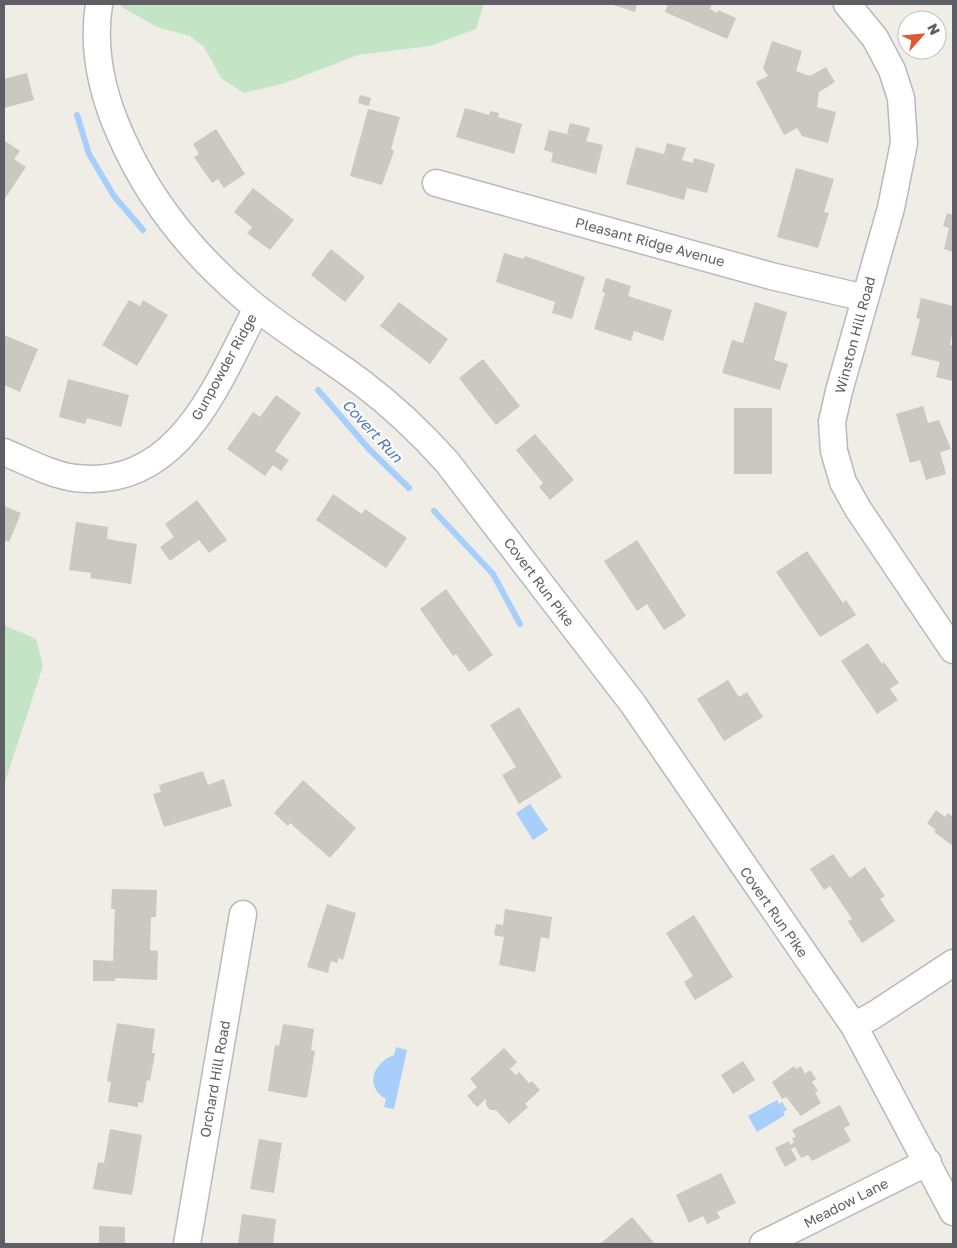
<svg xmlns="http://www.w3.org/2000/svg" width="957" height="1248" font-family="'Golos Text',sans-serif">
<rect width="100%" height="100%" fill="#efede5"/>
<!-- green -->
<path fill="#c3e5c6" d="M121 4H482L483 6 476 29 430 46 358 55 285 83 244 93 222 79 203 46 190 36 157 27 122 7Z
M4 625 36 639 43 666 4 785Z"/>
<!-- water -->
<path fill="#a8cefc" d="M530 804 548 830 533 840 516 813Z
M396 1047 407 1050 394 1109 384 1107 386 1099C364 1086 373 1063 394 1055Z
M777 1100 779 1104 782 1102 787 1110 783 1112 785 1115 757 1132 748 1116Z"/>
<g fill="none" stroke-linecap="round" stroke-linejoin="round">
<!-- stream -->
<path stroke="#a8cefc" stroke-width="6" d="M77 115 89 154 114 196 143 230
M318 390 368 448 409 488
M434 511 493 574 520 624"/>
</g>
<!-- building -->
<path fill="#cac8c1" d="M610 4H637L635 12Z
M668 4H712L710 9 717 13 718 10 736 18 727 39 665 12Z
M772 41 802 51 796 71 810 76 826 67 835 82 819 92 817 107 836 112 828 143 802 136 797 128 784 135 756 82 768 76 763 68Z
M27 73 34 100 4 108V79Z
M360 95 371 98 369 106 358 103Z
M465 108 489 115 490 111 499 113 498 117 522 124 514 154 456 137Z
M368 109 400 117 391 149 394 151 382 185 350 176Z
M570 123 590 128 586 141 603 145 596 174 551 162 553 153 544 150 549 130 567 134Z
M216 129 245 174 224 188 218 179 212 183 194 157 199 154 193 144Z
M5 141 20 151 14 159 26 167 4 200Z
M667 143 686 148 682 160 693 163 694 158 715 164 707 193 687 188 684 200 626 184 636 147 664 154Z
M796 168 834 179 824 212 829 213 818 248 777 237Z
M253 188 294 220 270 250 247 233 252 227 234 212Z
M947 213 953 215V252L944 249 949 228 943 226Z
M331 249 365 277 345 302 311 275Z
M504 253 524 259 525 256 585 277 572 319 552 313 555 302 496 282Z
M606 278 631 286 628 296 672 310 663 341 634 331 631 341 594 329 605 293 602 292Z
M921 298 953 306V330L950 345H953V381L936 377 940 362 911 355 920 319 916 318Z
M129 300 140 306 143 300 168 315 137 366 102 345Z
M399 302 448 339 430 364 380 326Z
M755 302 787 312 774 360 788 364 780 390 722 373 732 340 743 343Z
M4 335 38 349 20 392 4 385Z
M483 359 520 406 496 425 459 378Z
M68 379 129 395 121 427 87 418 85 424 59 417Z
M276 395 301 413 275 451 289 460 281 471 273 465 265 476 227 449 253 412 260 417Z
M923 406 928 423 939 420 951 449 940 452 946 474 926 480 920 460 910 463 896 414Z
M734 408H772V474H734Z
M535 434 574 480 550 500 539 487 543 483 516 450Z
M333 494 362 514 365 509 407 538 386 568 316 520Z
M197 500 227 540 209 553 199 540 170 561 160 547 174 537 165 524Z
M4 506 21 513 9 542 4 540Z
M76 522 108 527 107 539 137 544 131 584 90 578 91 573 69 570Z
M637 540 686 616 664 630 647 604 637 611 604 561Z
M807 551 843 603 846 600 856 615 820 637 776 572Z
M446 589 493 655 469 672 456 654 453 656 420 609Z
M868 643 882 664 884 662 899 683 890 689 898 700 877 714 841 661Z
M728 680 739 697 747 692 763 717 724 741 697 699Z
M519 707 562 777 519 804 502 775 516 767 490 725Z
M203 771 208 785 224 779 232 806 164 827 153 794 161 792 159 785Z
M303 780 356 828 330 858 290 823 288 826 274 813Z
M936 810 945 817 948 813 953 817V846L934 832 936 830 927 823Z
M833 854 850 878 865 867 885 896 880 899 895 921 862 943 848 921 852 919 830 886 824 890 810 869Z
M112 889 157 890 156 917H151L150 950 158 951 157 980 115 978V981H93V960L113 961 115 909H111Z
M327 904 356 913 343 960 339 958 337 963 331 961 328 973 307 967Z
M505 909 552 917 549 939 541 937 535 972 499 965 504 937 494 935 496 924 503 925Z
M694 915 733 977 695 1000 684 982 693 976 666 933Z
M117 1023 155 1029 152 1053H155L150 1081 147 1080 143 1103 138 1102V1107L108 1102 111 1082 107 1081Z
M283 1024 314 1029 311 1050 315 1051 307 1098 268 1091 275 1045 279 1046Z
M504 1048 517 1062 510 1069 516 1075 519 1072 529 1083 532 1081 540 1090 525 1104 528 1107 509 1124 496 1110H490L486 1105V1099L477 1107 467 1096 477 1087 470 1079Z
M743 1061 755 1080 733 1094 721 1075Z
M794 1066 796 1069 801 1066 805 1074 810 1070 816 1079 812 1082 818 1091 815 1093 821 1103 801 1116 786 1097 782 1099 772 1082Z
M840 1105 850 1125 844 1128 851 1141 812 1161 808 1155 801 1158 795 1147 791 1149 797 1160 785 1167 775 1148 789 1141 790 1145 794 1142 792 1138 796 1137 792 1130Z
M110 1129 142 1135 132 1195 93 1189 98 1162 104 1163Z
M259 1139 282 1143 274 1193 250 1189Z
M721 1173 736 1203 717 1212 720 1218 707 1224 703 1216 689 1223 676 1195Z
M242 1214 276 1219 273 1244H238Z
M632 1217 655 1244H600Z
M99 1226 125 1227V1244H99Z"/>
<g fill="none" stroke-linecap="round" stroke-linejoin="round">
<defs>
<path id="minor" d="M99 4C92 49 102 94 121 136 149 200 193 254 246 299 282 330 324 354 362 383 394 407 421 433 447 462L633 704 854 1026 953 1212
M847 4 875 38 892 70 901 98 904 143 891 208 839 391 832 422 834 451 843 482 858 509 953 650
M436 183 771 276 865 298
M4 452C26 461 51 475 75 478 180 490 217 383 257 308
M854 1026 874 1015 953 963
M187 1244 243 914
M763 1244 928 1162"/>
</defs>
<!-- minor casing -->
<use href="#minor" stroke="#b7b9be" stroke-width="29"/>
<!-- minor -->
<use href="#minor" stroke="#fff" stroke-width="26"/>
</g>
<g text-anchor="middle" stroke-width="4.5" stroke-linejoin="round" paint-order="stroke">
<!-- street labels -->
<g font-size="14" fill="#5d5f65" stroke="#fff">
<text transform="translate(650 242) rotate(15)" y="5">Pleasant Ridge Avenue</text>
<text transform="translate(855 335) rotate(-75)" y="5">Winston Hill Road</text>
<text transform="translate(224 367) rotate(-61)" y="5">Gunpowder Ridge</text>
<text transform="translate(539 582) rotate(53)" y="5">Covert Run Pike</text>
<text transform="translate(774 912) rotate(55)" y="5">Covert Run Pike</text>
<text transform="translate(215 1079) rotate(-80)" y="5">Orchard Hill Road</text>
<text transform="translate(846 1203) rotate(-27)" y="5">Meadow Lane</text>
</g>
<!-- water labels -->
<g font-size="15" font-style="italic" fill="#4b76bf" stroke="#fff">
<text transform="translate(372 431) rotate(47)" y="5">Covert Run</text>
</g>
</g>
<!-- border -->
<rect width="957" height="1248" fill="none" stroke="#5d5f65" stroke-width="10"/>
<!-- north arrow -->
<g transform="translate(922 35) rotate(63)"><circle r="24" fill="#ffffff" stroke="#bebfc1"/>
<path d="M0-4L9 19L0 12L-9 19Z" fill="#e25837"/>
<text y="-8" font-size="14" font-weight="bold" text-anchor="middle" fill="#5d5f65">N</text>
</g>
</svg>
